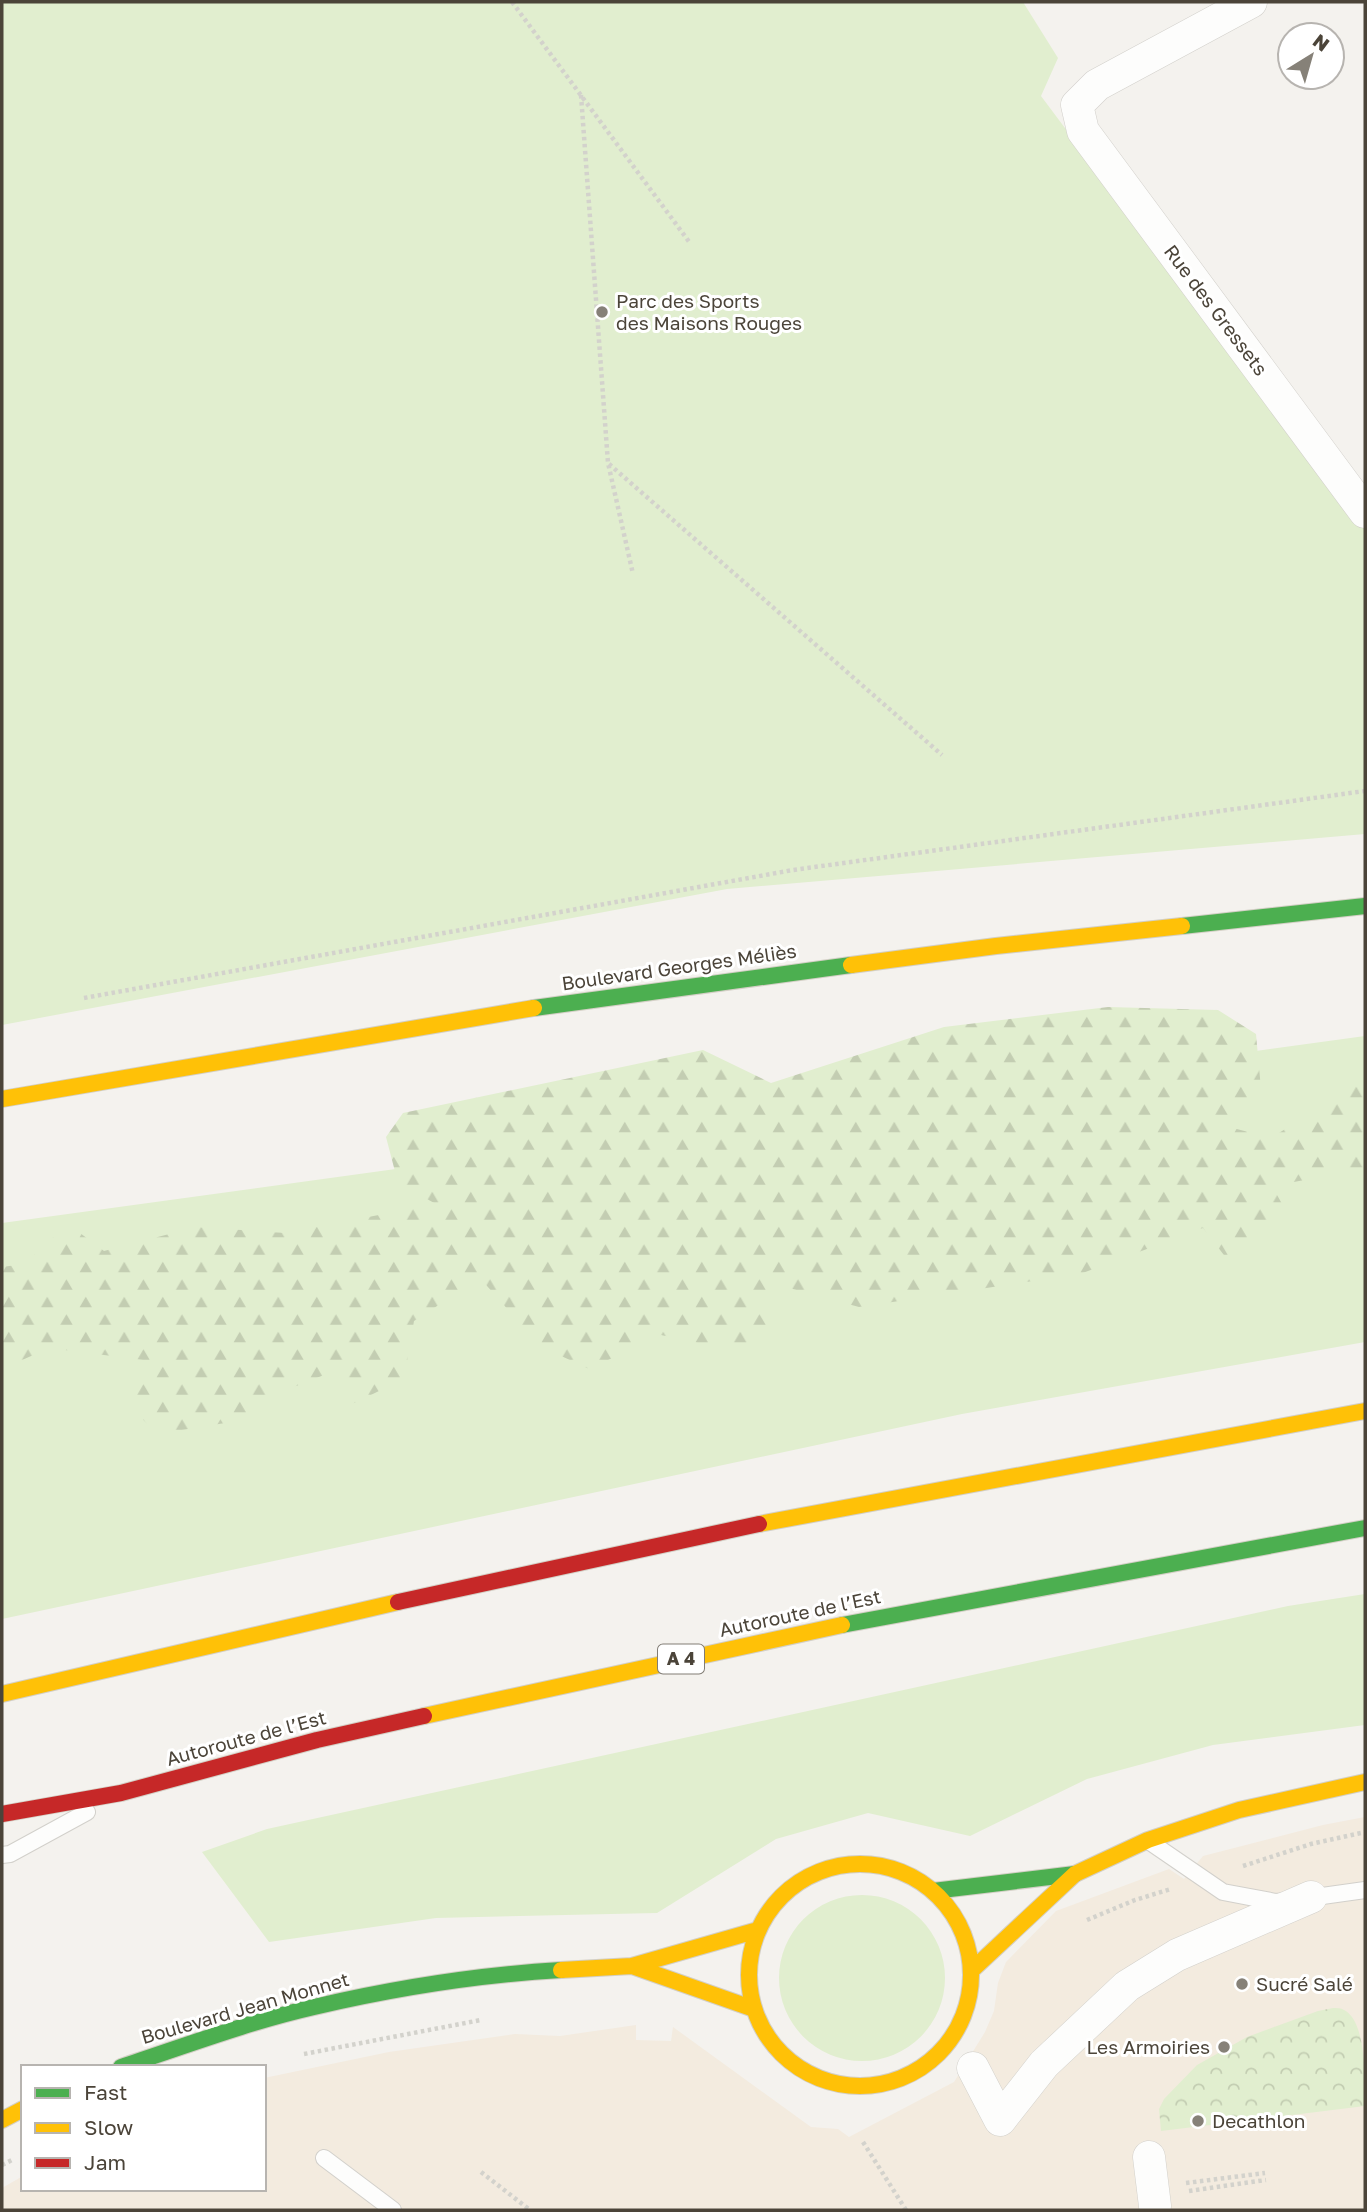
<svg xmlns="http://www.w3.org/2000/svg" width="1367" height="2212" font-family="'Golos Text',sans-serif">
<defs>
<pattern id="forest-firs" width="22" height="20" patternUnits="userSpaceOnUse" patternTransform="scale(1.75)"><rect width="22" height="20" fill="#e1eecf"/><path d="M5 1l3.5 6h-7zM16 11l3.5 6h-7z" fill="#c3cdb2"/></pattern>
<pattern id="park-crowns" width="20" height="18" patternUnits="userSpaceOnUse" patternTransform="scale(1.75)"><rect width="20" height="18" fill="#e1eecf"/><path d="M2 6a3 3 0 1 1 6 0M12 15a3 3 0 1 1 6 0" fill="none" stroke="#c3cdb2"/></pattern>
</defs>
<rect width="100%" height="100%" fill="#f4f2ee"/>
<!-- commercial -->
<path fill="#f3ebdf" d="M1365 1817V2210H2V2188L23 2176V2189H264V2078L389 2052 515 2034 560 2036 636 2025V2040L671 2041 673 2027 811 2127 838 2129 849 2137 954 2082 985 2032 994 2011 998 1983 1006 1962 1056 1911 1169 1869 1184 1879 1203 1856 1323 1825Z"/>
<!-- grass -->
<path fill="#e1eecf" d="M2 2H1023L1058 58 1041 96 1365 529V834L727 889 2 1025Z
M1365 1036V1342L962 1414 2 1619V1223Z
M1365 1594V1725L1213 1745 1087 1779 970 1836 868 1813 776 1839 657 1913 436 1918 269 1942 202 1852 267 1829 1288 1606Z
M779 1978a83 83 0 1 1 166 0a83 83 0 1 1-166 0Z"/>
<!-- forest -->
<path fill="url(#forest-firs)" d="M1108 1007 1218 1010 1256 1034 1261 1089 1233 1128 1271 1138 1361 1081 1365 1087V1175L1337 1174 1272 1186 1286 1211 1227 1259 1203 1228 1080 1274 859 1307 771 1283V1325L749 1354 661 1335 589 1369 540 1346 480 1278 414 1321 404 1379 352 1404 329 1373 256 1402 263 1417 157 1434 128 1404 159 1362 49 1348 2 1369V1267L24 1264 68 1224 104 1251 196 1227 285 1233 436 1204 398 1183 386 1137 403 1113 703 1050 771 1083 944 1027Z"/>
<!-- park -->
<path fill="url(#park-crowns)" d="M1333 2008C1337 2008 1341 2008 1344 2010 1367 2021 1365 2083 1365 2106L1161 2131 1159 2109 1164 2099 1197 2065 1247 2037 1318 2011Z"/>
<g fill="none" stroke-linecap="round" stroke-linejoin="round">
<defs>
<path id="lane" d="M1150 1842 1223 1892 1276 1902 1285 1901
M2 1855 10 1854 87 1812
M1308 1898 1365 1890
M324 2158 393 2210"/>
<path id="street" d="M1251 2 1097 85 1077 105 1083 131 1365 512
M973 2068 1000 2120 1044 2064 1127 1986 1177 1955 1311 1897
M1149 2157 1155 2206"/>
<path id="fast" d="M1182 926 1365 906
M534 1008 851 965
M842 1625 1365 1528
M933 1891 1075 1874
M121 2067C185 2046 248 2022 314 2007 395 1988 477 1975 561 1970"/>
<path id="slow" d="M851 965 996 946 1182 926
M2 1099 534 1008
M759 1524 1365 1411
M2 1694 398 1602
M424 1716 842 1625
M749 1975a111 111 0 1 1 222 0a111 111 0 1 1-222 0Z
M632 1966 754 2009
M561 1970 632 1966 758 1930
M971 1971 1075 1874 1148 1840 1239 1810 1365 1782
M2 2120 23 2109"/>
<path id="jam" d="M398 1602 759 1524
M2 1814 121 1793 317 1740 424 1716"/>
</defs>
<!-- lane casing -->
<use href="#lane" stroke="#d2d0cb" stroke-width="18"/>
<!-- street casing -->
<use href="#street" stroke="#d2d0cb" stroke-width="33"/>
<!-- fast casing -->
<use href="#fast" stroke="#d3cfc5" stroke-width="18"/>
<!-- slow casing -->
<use href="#slow" stroke="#d3cfc5" stroke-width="18"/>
<!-- jam casing -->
<use href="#jam" stroke="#d3cfc5" stroke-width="18"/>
<!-- path -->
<path stroke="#d3d2cc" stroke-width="4.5" stroke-dasharray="3.5 3.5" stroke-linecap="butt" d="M512 2 690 243
M581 95 608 463 633 574
M609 464 942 755
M84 998 793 870 1365 791
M1243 1866 1311 1844 1365 1832
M1087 1920 1135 1900 1171 1889
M304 2054 481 2020
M863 2142 906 2210
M2 2165 14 2159
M481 2172 530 2210
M1186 2183 1265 2173
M1189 2191 1266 2180"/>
<!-- lane -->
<use href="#lane" stroke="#fdfdfc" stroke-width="16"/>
<!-- street -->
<use href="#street" stroke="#fdfdfc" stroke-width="32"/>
<!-- fast -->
<use href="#fast" stroke="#4caf50" stroke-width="16"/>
<!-- slow -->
<use href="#slow" stroke="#ffc107" stroke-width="16"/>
<!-- jam -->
<use href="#jam" stroke="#c62828" stroke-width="16"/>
</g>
<!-- markers -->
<g fill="#868178" stroke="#fff" stroke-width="2.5">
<circle cx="602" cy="312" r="7"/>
<circle cx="1242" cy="1984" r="7"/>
<circle cx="1224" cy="2047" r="7"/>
<circle cx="1198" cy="2121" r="7"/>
</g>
<g text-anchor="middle" stroke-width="6" stroke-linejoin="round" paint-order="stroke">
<!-- shield labels -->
<rect fill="#fff" stroke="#817c74" stroke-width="2" x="658" y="1644.5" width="46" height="29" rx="5"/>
<g font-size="18" font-weight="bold" fill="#4b4439">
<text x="681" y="1665">A 4</text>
</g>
<!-- poi labels -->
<g font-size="19" fill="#4b4439" stroke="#fff" text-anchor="start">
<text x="616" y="308">Parc des Sports<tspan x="616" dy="22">des Maisons Rouges</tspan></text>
<text x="1256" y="1991">Sucré Salé</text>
<text x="1210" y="2054" text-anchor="end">Les Armoiries</text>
<text x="1212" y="2128">Decathlon</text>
</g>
<!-- street labels -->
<g font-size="19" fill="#4b4439" stroke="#fff">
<text transform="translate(1216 310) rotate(53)" y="7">Rue des Gressets</text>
<text transform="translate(679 967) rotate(-8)" y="7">Boulevard Georges Méliès</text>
<text transform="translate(800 1613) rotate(-12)" y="7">Autoroute de l’Est</text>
<text transform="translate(246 1738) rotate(-15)" y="7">Autoroute de l’Est</text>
<text transform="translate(245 2008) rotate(-16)" y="7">Boulevard Jean Monnet</text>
</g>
</g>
<!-- border -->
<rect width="1367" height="2212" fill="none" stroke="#4b4439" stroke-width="7"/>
<!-- legend -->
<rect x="21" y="2065" width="245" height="126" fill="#ffffff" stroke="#b7b4b0" stroke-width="2"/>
<rect x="35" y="2088" width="35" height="10" fill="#4caf50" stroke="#b7b4b0" stroke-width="2"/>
<text x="84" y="2100" font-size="21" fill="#4b4439">Fast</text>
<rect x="35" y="2123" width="35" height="10" fill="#ffc107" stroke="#b7b4b0" stroke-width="2"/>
<text x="84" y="2135" font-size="21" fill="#4b4439">Slow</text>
<rect x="35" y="2158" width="35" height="10" fill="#c62828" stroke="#b7b4b0" stroke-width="2"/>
<text x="84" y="2170" font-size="21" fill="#4b4439">Jam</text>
<!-- north arrow -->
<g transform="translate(1311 56) rotate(37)"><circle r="33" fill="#ffffff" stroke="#b7b4b0" stroke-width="2"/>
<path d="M0-5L12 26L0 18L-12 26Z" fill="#868178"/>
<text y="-10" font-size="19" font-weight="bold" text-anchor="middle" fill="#4b4439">N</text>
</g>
</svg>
